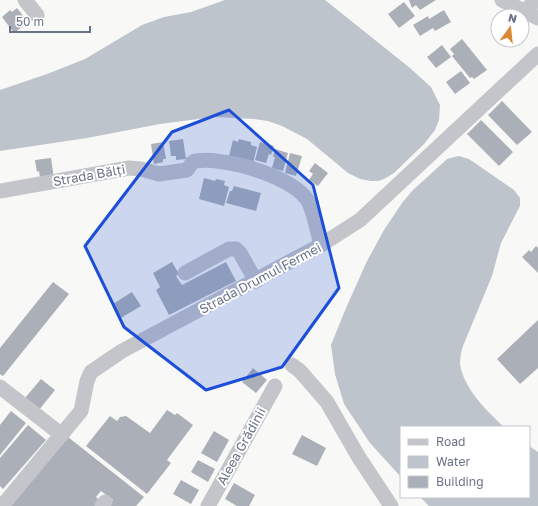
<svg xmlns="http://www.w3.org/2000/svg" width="538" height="506" font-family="'Golos Text',sans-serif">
<rect width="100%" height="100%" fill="#f8f9f6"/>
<!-- water -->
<path fill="#bec4cc" d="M225 0H325L410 68 431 87 440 105 439 120 435 130 424 144 394 173 384 179 378 181H371L360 179 348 173 307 139 282 126 268 121 254 119 214 117 160 124 87 138 0 151V90L47 74 85 59 142 25 164 17 191 12Z
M459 156 469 159 514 190 520 198V206L501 243 492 276 463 346C461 352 460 358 460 364 464 389 486 410 504 427H401V477L370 443 344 404 335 374 331 345 346 308 367 261 384 230 402 203 412 191 447 159Z
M529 446 538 452V506H429L420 497H529Z"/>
<!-- building -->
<path fill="#abafb8" d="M409 0H436L420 10 416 5 412 8Z
M404 2 415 16 399 28 388 14Z
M17 8 24 17 22 19 26 24 14 33 2 17 10 10 12 12Z
M444 10 451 22 435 31 433 28 420 36 413 25 428 16 429 19Z
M462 39 487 70 474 79 472 77 470 78 452 56 454 54 450 49Z
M442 45 451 57 436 68 427 57Z
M461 71 470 83 455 94 446 82Z
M502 101 532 132 517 145 488 115Z
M481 120 513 152 499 166 467 134Z
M183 139 186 159 176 160V156H171L169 141Z
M239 139 251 142V145L257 147 253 163 229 156 233 140 238 142Z
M163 142 166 159H163V162L154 164 151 144Z
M260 142 274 146 271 155 269 154 266 163 255 160Z
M275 149 288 153 283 171 272 168 275 157H273Z
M290 153 302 156 296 176 285 173Z
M51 158 54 179 40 178 39 171 37 172 35 160Z
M315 163 328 173 318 186 309 180 313 174 309 171Z
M204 178 215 181 216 179 225 181 224 185 229 187 224 206 199 199Z
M234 186 261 193 256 211 226 203 230 191H232Z
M536 246 538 248V273L522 257 529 250 531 252Z
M172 262 179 274 176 276 182 285 226 262 236 281 169 315 156 290 160 287 153 273Z
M53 282 69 294 3 376 0 374V348Z
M132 292 141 306 121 318 113 304Z
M538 320V368L520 384 497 359Z
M253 368 267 380 256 393 242 382Z
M41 379 55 390 39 410 25 398Z
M167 410 175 415 177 413 193 425 167 460 171 463 147 494 86 446 110 416 117 421 120 417 126 416 150 433Z
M11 411 26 423 0 455V425Z
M28 425 46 440 3 489 0 486V458Z
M214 431 229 440 217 462 201 453Z
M302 435 326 448 317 466 292 454Z
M68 437 144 497 136 506H108L113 500 101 491 96 497 102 503 99 506H10Z
M198 460 215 469 208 482 191 472Z
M181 480 199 490 191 504 173 494Z
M234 483 255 495 249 506H237L225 499Z"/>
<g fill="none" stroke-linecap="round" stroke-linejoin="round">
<!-- minor -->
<path stroke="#c3c5ca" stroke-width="15" d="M25 0 37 15
M502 0 538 18
M525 11 536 0
M0 191 129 168 141 169 159 174 187 170 192 163 195 161C204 160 214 160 223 162 247 165 295 180 308 201 313 209 318 234 321 245
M185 273 229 249H236L240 253 256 281
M292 365 300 371 327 402 358 456 391 506
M0 387 62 435
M2 506 81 411 87 381 91 372 122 351 321 245 360 220 538 54
M102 506 105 502
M208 506 275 386"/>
</g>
<!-- marked area -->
<path fill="#1d4ed8" fill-opacity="0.2" stroke="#1d4ed8" stroke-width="3" stroke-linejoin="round" d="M229 110 313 185 339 288 282 367 206 390 124 327 85 246 172 132Z"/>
<g text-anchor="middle" stroke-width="4" stroke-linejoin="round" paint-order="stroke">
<!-- street labels -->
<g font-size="13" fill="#697286" stroke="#fff">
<text transform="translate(89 175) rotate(-10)" y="5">Strada Bălți</text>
<text transform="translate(260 278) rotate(-28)" y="5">Strada Drumul Fermei</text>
<text transform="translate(241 446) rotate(-61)" y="5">Aleea Grădinii</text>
</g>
</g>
<!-- legend -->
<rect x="400" y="426" width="130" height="72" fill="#ffffff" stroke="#c3c7cf"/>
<rect x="408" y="439" width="20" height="6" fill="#c3c5ca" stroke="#c3c7cf"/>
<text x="436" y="446" font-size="12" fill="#697286">Road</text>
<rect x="408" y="456" width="20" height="12" fill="#bec4cc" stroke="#c3c7cf"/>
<text x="436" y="466" font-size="12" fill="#697286">Water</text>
<rect x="408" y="476" width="20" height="12" fill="#abafb8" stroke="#c3c7cf"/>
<text x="436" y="486" font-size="12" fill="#697286">Building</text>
<!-- north arrow -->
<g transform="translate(510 28) rotate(15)"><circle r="19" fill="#ffffff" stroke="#c3c7cf"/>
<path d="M0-3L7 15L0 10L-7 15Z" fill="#db8734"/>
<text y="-6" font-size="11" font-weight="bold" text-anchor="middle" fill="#697286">N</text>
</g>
<!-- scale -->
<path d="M10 26v6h80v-6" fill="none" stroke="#697286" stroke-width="2"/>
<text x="16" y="26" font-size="12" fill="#697286" stroke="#ffffff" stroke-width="3" paint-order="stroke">50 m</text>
</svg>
